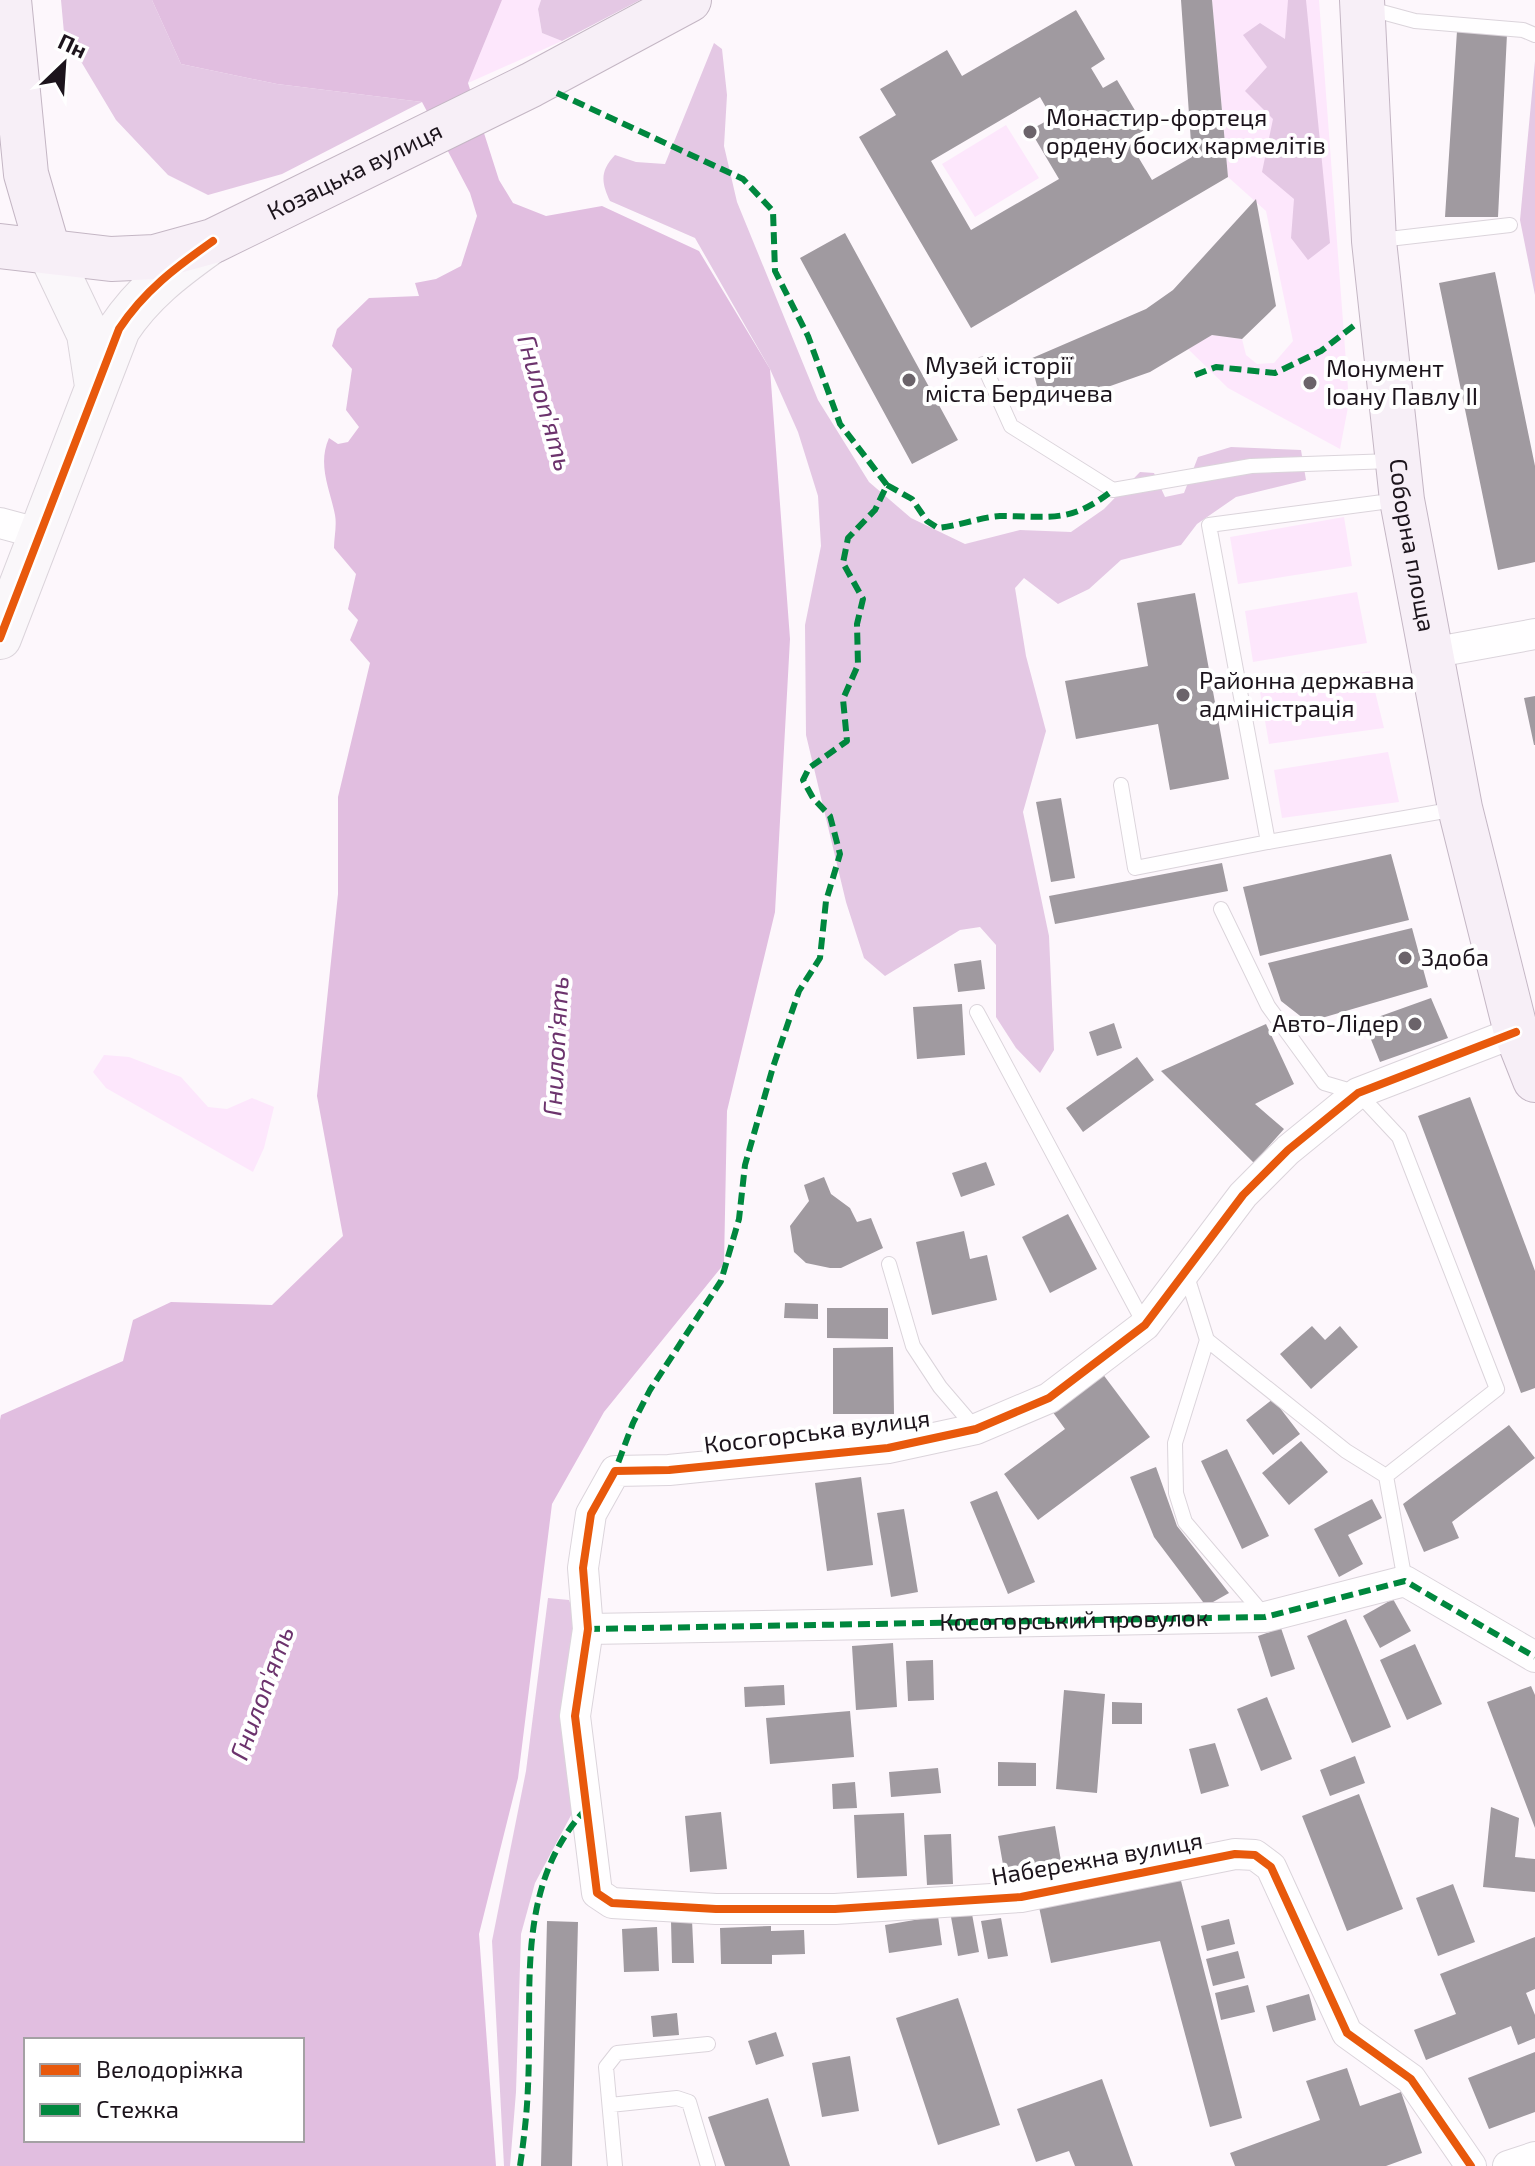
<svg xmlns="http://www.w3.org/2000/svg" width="1535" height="2166" font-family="'Exo 2',sans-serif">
<rect width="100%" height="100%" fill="#fdf7fc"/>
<!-- green -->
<path fill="#fde7fc" d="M502 0H541L538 9 542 33 562 41 468 83Z
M1212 0H1319L1349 402 1340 449 1228 388 1188 349 1212 335 1242 339 1246 355 1257 364 1274 363 1293 341 1266 211 1228 177Z
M1006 125 1039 178 975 217 942 164Z
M1344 517 1352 566 1238 584 1230 537Z
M1357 592 1367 643 1253 662 1245 611Z
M1370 671 1384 728 1269 744 1260 692Z
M1388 752 1399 802 1282 818 1274 770Z
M104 1055 129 1057 181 1077 208 1107 227 1109 252 1098 274 1107 264 1148 253 1172 106 1088 93 1072Z"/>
<!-- forest -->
<path fill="#e4c8e4" d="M61 0H152L181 64 277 84 422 102 282 174 208 195 168 175 116 120 64 33Z
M541 0H640L562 41 542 33 538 9Z
M1288 0H1306L1330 243 1308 260 1291 238 1294 199 1262 172 1273 119 1245 91 1267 67 1243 35 1260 23 1285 39Z
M714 43 722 49 727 95 724 146 737 202 818 400 869 482 911 518 965 544 1020 530 1071 532 1104 509 1140 472 1154 473 1165 497 1184 493 1198 457 1231 447 1301 450 1306 480 1236 497 1197 524 1181 545 1121 560 1089 589 1058 604 1024 578 1015 588 1026 656 1046 731 1023 812 1049 936 1054 1050 1040 1073 1016 1048 996 1017V945L980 927 960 930 885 976 864 958 846 902 806 735 805 625 821 546 818 496 798 432 770 369 695 238 610 201C601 182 600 171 615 155L636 162 665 164Z
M1535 61V295L1520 220Z
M548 1598 569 1600 579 1627 576 1806 535 1883 521 1934 516 2092 510 2166H504L492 1941 526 1771Z"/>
<!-- water -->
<path fill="#e1bee0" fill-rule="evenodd" d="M152 0H502L468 83 499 180 513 203 546 216 602 206 699 251 770 369 790 639 775 912 727 1111 724 1264 604 1412 552 1504 518 1778 479 1934 496 2166H0V1420L1 1415 123 1361 133 1320 171 1302 272 1305 343 1236 317 1096 338 894V797L370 663 350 640 358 620 348 609 356 574 334 548C334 538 337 525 335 515 330 489 317 465 329 438L338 444 348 442 359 427 346 410 352 369 332 346 337 329 369 298 419 296 415 283 436 279 461 266 477 216 470 193 422 102 277 84 181 64ZM26 2040H302V2140H26Z"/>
<!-- building -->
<path fill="#a09aa0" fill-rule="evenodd" d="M1181 0H1212L1228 177 971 328 859 137 896 115 880 89 947 50 962 76 1076 10 1105 59 1091 68 1103 88 1117 80 1146 129 1128 140 1152 180 1192 157ZM1040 97 1052 118 1030 130 1059 179 971 230 931 161Z
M1457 31 1507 34 1498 217H1445Z
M1256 199 1276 306 1242 339 1212 335 1150 372 1065 402 1037 386 1030 359 1146 309 1173 290Z
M845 233 958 440 912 464 800 258Z
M1495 272 1535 466V562L1498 570 1439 283Z
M1195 593 1229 779 1170 790 1158 724 1076 739 1065 681 1148 666 1137 603Z
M1535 696V745H1534L1524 698Z
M1061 798 1075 878 1051 882 1036 802Z
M1391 854 1409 920 1260 956 1243 887Z
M1222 863 1228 891 1055 924 1049 896Z
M1412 928 1428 987 1308 1022 1281 1001 1268 963Z
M981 960 985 989 958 992 954 964Z
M1431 998 1448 1038 1380 1062 1364 1022Z
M962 1004 965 1055 917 1059 913 1007Z
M1114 1023 1122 1048 1097 1056 1089 1032Z
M1266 1024 1294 1084 1255 1104 1284 1129 1254 1163 1161 1071Z
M1137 1057 1154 1080 1083 1132 1066 1108Z
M1470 1097 1535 1271V1388L1521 1393 1418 1116Z
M986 1162 995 1185 961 1197 952 1173Z
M824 1177 831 1194 850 1208 857 1222 871 1218 883 1248 841 1268H830L806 1263 794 1252 790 1226 809 1201 804 1185Z
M1068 1214 1097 1269 1050 1293 1022 1237Z
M964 1231 970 1259 987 1255 997 1300 932 1315 916 1242Z
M785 1303 818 1304V1319L784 1318Z
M827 1308H888V1339L827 1338Z
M1312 1326 1325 1340 1340 1326 1358 1347 1311 1389 1280 1354Z
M893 1347 894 1414H833V1348Z
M1102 1373 1150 1437 1038 1520 1004 1474 1065 1429 1052 1411Z
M1273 1399 1300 1434 1273 1455 1246 1420Z
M1509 1425 1535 1458 1452 1522 1459 1538 1424 1552 1403 1504Z
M1301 1441 1328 1472 1289 1505 1262 1473Z
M1227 1449 1269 1536 1242 1549 1201 1461Z
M1156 1467 1177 1526 1229 1593 1206 1606 1154 1537 1130 1477Z
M861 1477 873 1565 827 1571 815 1483Z
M997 1491 1035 1582 1008 1594 970 1502Z
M1372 1499 1382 1518 1348 1535 1363 1564 1339 1577 1314 1529Z
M904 1509 918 1592 891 1597 877 1513Z
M1393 1599 1411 1631 1380 1648 1363 1616Z
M1346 1619 1391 1727 1352 1743 1307 1636Z
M1281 1628 1295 1669 1271 1677 1258 1636Z
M893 1643 897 1707 856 1710 852 1646Z
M1415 1644 1442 1704 1407 1720 1380 1660Z
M933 1660 934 1700 908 1701 906 1661Z
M784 1685 785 1705 745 1707 744 1687Z
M1531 1686 1535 1695V1828L1487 1702Z
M1064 1690 1105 1694 1097 1793 1056 1789Z
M1267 1697 1292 1759 1261 1771 1237 1709Z
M1112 1702 1142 1703V1724H1112Z
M850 1711 854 1757 770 1764 766 1718Z
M1215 1743 1229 1786 1201 1794 1189 1749Z
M1355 1756 1365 1783 1330 1796 1320 1770Z
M998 1762 1036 1763V1786H998Z
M938 1768 941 1793 891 1797 889 1772Z
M855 1782 857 1808 833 1809 832 1784Z
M1359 1794 1403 1909 1347 1931 1302 1816Z
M1491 1807 1519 1818 1515 1857 1535 1859V1892L1483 1887Z
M721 1812 727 1869 690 1872 685 1816Z
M904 1813 907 1876 857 1878 854 1815Z
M1055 1826 1062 1867 1005 1876 998 1836Z
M951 1834 953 1884 927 1885 924 1835Z
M1180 1877 1242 2118 1210 2127 1160 1941 1051 1963 1039 1907Z
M1453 1884 1475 1942 1438 1956 1416 1898Z
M972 1914 979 1952 958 1956 951 1917Z
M938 1916 942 1945 889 1953 885 1925Z
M1001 1918 1008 1956 988 1959 981 1921Z
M1229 1919 1235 1944 1207 1951 1201 1926Z
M692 1920 694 1963H672L671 1921Z
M547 1921 578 1922 572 2166H541Z
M771 1926V1931L804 1930 805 1954 772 1955V1964H721L720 1928Z
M657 1927 659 1971 624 1972 622 1929Z
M1535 1937V1989L1526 1993 1535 2015V2038L1518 2045 1511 2026 1426 2060 1414 2030 1456 2014 1440 1974Z
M1238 1951 1245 1978 1213 1986 1206 1959Z
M1248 1985 1255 2012 1221 2020 1215 1993Z
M1309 1994 1316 2020 1273 2032 1266 2006Z
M958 1998 1000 2125 938 2145 896 2018Z
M677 2013 679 2035 653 2037 651 2016Z
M776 2032 784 2056 756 2065 748 2041Z
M1535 2052V2112L1489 2129 1468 2078Z
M850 2056 859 2111 822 2117 812 2063Z
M1347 2068 1360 2106 1401 2092 1422 2153 1386 2166H1235L1230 2153 1320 2120 1306 2081Z
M1102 2079 1133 2166H1075L1069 2151 1036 2162 1017 2109Z
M768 2098 790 2166H725L708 2117Z"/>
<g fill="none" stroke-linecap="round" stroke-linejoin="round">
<defs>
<path id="lane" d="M1367 8 1415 21 1523 30 1535 35
M1380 240 1510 225
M983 364 1011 426 1113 490 1251 466 1392 461
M1398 500 1209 525 1268 842 1456 809
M1121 785 1135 868 1268 842
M977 1012 1145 1325
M889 1264 913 1346 940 1387 976 1429
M1186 1273 1207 1340 1346 1451 1386 1476 1497 1389 1399 1137 1358 1093 1324 1083 1268 1006 1221 909
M1207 1340 1175 1443 1176 1493 1185 1522 1265 1616
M1386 1476 1405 1581
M610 2105 677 2098 689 2102 708 2166
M615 2166 606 2067 617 2053 708 2044"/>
<g id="street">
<path d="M0 523 41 534"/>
<path d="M1431 653 1535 634"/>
<path id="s1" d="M588 1629 1265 1617 1405 1581 1535 1657"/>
<path d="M1471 2166 1411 2079 1347 2033 1271 1867 1255 1855 1235 1854 1021 1897 835 1909H716L612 1903 597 1893 575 1716 588 1629 583 1568 591 1514 615 1471 669 1470 888 1448 976 1429 1049 1398 1145 1325 1243 1195 1288 1150 1358 1093 1516 1032"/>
<path d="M1508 2166 1535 2157"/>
</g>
<path id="secondary" d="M48 250 88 334 96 386
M0 638 119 329C143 293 173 270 208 245"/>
<g id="primary">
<path d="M9 0 26 174 48 250"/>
<path id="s2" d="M1362 0 1374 241 1402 500 1460 808 1516 1032 1535 1080"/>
<path id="s3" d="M0 246 111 259 155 257 213 241 531 85 689 0"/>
</g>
</defs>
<!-- lane casing -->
<use href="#lane" stroke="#dbd4db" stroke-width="16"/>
<!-- street casing -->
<use href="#street" stroke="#dbd4db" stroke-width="32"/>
<!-- secondary casing -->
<use href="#secondary" stroke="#dbd4db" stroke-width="44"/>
<!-- primary casing -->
<use href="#primary" stroke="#c4b6c4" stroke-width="46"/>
<!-- lane -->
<use href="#lane" stroke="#fffeff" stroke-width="14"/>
<!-- street -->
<use href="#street" stroke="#fffeff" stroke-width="30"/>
<!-- secondary -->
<use href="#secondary" stroke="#faf7fa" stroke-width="42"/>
<!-- primary -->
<use href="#primary" stroke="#f7eff7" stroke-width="44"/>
<!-- quiet -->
<path stroke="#00873e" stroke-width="6" stroke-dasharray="12 6" stroke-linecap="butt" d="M557 93 743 179 773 211 775 271 808 336 840 424 887 485 875 510 848 538 843 563 863 599 857 624 858 665 843 699 847 741 809 768 803 780 813 798 830 816 840 854 826 901 820 958 799 991 773 1067 745 1165 739 1219 721 1281 650 1390 633 1423 615 1471
M1195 375 1216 367 1275 373 1321 351 1356 324
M887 485 912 499 927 521 938 528C958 526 981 517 1000 516 1051 516 1070 524 1113 490
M588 1629 1265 1617 1405 1581 1535 1657
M520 2166C524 2139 527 2113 528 2086 533 1990 514 1886 586 1809"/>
<defs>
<path id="cycleway" d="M0 638 119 329C144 291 176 267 213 241
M1471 2166 1411 2079 1347 2033 1271 1867 1255 1855 1235 1854 1021 1897 835 1909H716L612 1903 597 1893 575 1716 588 1629 583 1568 591 1514 615 1471 669 1470 888 1448 976 1429 1049 1398 1145 1325 1243 1195 1288 1150 1358 1093 1516 1032"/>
</defs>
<!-- cycleway casing -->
<use href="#cycleway" stroke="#fff" stroke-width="13"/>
<!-- cycleway -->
<use href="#cycleway" stroke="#e8590c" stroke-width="8"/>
</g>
<!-- markers -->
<g fill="#6b636a" stroke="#fff" stroke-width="3">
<circle cx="1030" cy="132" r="8"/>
<circle cx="909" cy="380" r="8"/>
<circle cx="1310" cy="383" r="8"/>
<circle cx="1183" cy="695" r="8"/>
<circle cx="1405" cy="958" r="8"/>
<circle cx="1415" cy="1024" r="8"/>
</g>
<g text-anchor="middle" stroke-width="8" stroke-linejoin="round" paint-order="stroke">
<!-- poi labels -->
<g font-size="24" fill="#1c141c" stroke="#fff" text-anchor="start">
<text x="1046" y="126">Монастир-фортеця<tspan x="1046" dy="28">ордену босих кармелітів</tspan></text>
<text x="925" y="374">Музей історії<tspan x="925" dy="28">міста Бердичева</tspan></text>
<text x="1326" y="377">Монумент<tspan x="1326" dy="28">Іоану Павлу ІІ</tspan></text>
<text x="1199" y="689">Районна державна<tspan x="1199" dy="28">адміністрація</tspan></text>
<text x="1421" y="966">Здоба</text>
<text x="1399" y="1032" text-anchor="end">Авто-Лідер</text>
</g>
<!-- street labels -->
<g font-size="24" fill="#1c141c" stroke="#fff">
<text dy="8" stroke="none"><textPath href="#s3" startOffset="374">Козацька вулиця</textPath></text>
<text dy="8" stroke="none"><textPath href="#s2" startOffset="548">Соборна площа</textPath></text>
<text transform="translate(817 1432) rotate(-7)" y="8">Косогорська вулиця</text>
<text dy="8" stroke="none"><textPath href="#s1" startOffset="486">Косогорський провулок</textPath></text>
<text transform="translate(1097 1859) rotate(-10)" y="8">Набережна вулиця</text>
</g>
<!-- water labels -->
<g font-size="26" font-style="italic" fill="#6c336d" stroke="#fff">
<text transform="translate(545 403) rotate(74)" y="9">Гнилоп'ять</text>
<text transform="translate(556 1046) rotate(-87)" y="9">Гнилоп'ять</text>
<text transform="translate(262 1693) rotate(-70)" y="9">Гнилоп'ять</text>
</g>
</g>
<!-- legend -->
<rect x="24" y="2038" width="280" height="104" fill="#ffffff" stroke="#a4a1a4" stroke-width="2"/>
<rect x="40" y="2064" width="40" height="12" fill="#e8590c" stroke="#a4a1a4" stroke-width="2"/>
<text x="96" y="2078" font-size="24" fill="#1c141c">Велодоріжка</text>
<rect x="40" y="2104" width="40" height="12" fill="#00873e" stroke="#a4a1a4" stroke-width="2"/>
<text x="96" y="2118" font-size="24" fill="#1c141c">Стежка</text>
<!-- north arrow -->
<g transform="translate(64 64) rotate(25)" stroke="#ffffff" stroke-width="6" paint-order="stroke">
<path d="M0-6L14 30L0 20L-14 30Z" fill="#1c141c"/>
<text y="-12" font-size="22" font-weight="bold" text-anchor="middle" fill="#1c141c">Пн</text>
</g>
</svg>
